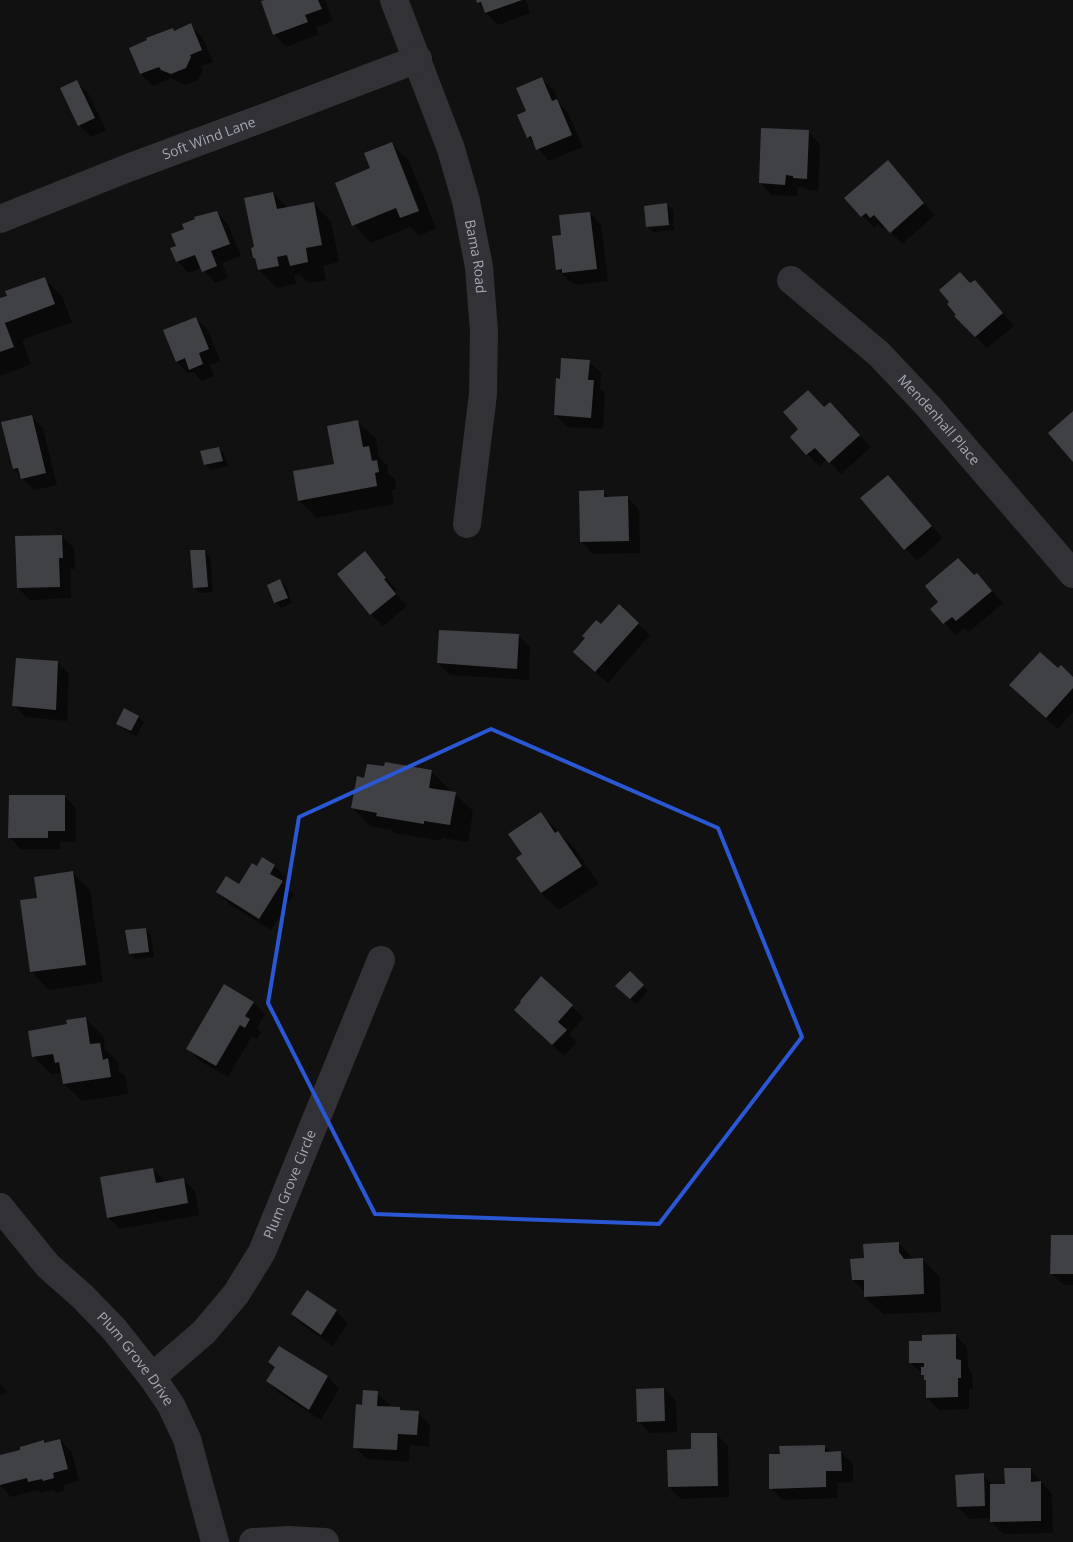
<svg xmlns="http://www.w3.org/2000/svg" width="1073" height="1542" font-family="'Open Sans',sans-serif">
<rect width="100%" height="100%" fill="#111112"/>
<!-- shadow -->
<path fill="#0007" d="M268 0H325L333 21 316 27 319 34 286 47 275 35 262 2Z
M477 0H526L530 13 498 25 486 13Z
M190 25 202 37 213 62 201 66 203 70 198 80 184 85 171 78 153 86 141 74 131 49 172 29 175 32Z
M542 79 554 91 559 103 568 113 583 147 549 161 528 137 527 112Z
M76 82 88 93 106 130 91 137 79 125Z
M808 132 820 144 818 191 806 190 803 187H797V196L772 195 760 183Z
M391 144 409 161 436 228 419 236 410 227 371 243 354 225 372 169Z
M899 174 935 215 902 244 886 226 883 229 878 224 874 228 846 198Z
M273 193 288 208 313 203 331 221 339 262 323 266 326 280 309 283 299 274 294 275 296 284 277 288 259 270 257 261 254 258 255 248Z
M667 204 673 210 674 223 651 225V228L674 225V230L653 232 647 226Z
M216 212 228 224 241 256 222 263 228 278 215 283 202 268 189 273 177 261V247L186 230Z
M590 213 601 225 608 281 576 285 571 281H569L557 269 563 236Z
M44 278 62 296 72 322 22 340 31 364 0 376V300Z
M975 281 1014 326 987 348 956 316 971 284Z
M196 319 208 330 220 361 210 365 214 376 202 381 193 372 188 373 177 362Z
M589 361 601 373 600 388 605 393 603 429 567 427 555 415 561 380Z
M825 409 842 416 871 447 841 474 827 459 819 466 791 437Z
M31 416 43 428 57 485 34 490 14 469Z
M358 422 376 439 379 458 387 465 388 473 395 479 396 489 392 490 394 504 317 518 299 501 335 465Z
M219 448 224 454 228 466 210 470 205 464Z
M888 476 943 538 917 561 862 499Z
M603 492 610 498H628L639 510 640 553 593 554 582 542Z
M62 536 74 548 75 569H70L71 598 30 600 18 588Z
M204 551 210 557 213 592 199 593 194 587Z
M365 553 397 590 394 591 407 606 383 626 371 614Z
M976 574 1003 603 969 632 964 628 956 635 932 609Z
M280 581 286 586 292 603 281 608 275 602Z
M619 606 650 635 608 683 586 664Z
M518 635 530 647 529 680 450 675 438 663Z
M57 662 69 674 67 721 25 717 14 705Z
M1058 670 1073 678V712L1058 729 1023 697Z
M138 717 144 722 136 736 124 729 118 723Z
M385 768 431 771 449 789 448 792 455 794 473 811 468 842 442 838 441 841 395 833 392 830 370 826 353 808 365 779Z
M64 796 76 808V842H60V849H21L9 837Z
M541 814 576 850 599 884 559 910 541 893 518 858 523 854Z
M263 859 275 866 286 878 283 883 294 894 271 930 229 904 218 892 239 885 257 868Z
M72 872 90 890 103 982 49 990 32 972 21 901 38 899Z
M145 929 151 935 154 957 135 959 130 954Z
M630 973 648 991 636 1004 617 986Z
M541 977 584 1018 569 1034 577 1042 564 1056 528 1022Z
M254 1003 265 1014 257 1028 261 1032 257 1039 252 1036 228 1077 200 1061 188 1049Z
M85 1018 103 1036 105 1049 118 1062 119 1071 126 1077 128 1094 82 1101 64 1084 62 1073 51 1074 34 1057 68 1025Z
M153 1169 165 1182 183 1179 195 1191 199 1215 120 1229 108 1217Z
M1073 1236V1285H1064L1052 1274Z
M898 1243 915 1260 922 1259 940 1277 941 1312 883 1314 865 1297V1292L853 1280 866 1260Z
M307 1291 336 1311 348 1323 333 1346 304 1326 292 1314Z
M955 1335 967 1347 968 1368 972 1373 973 1389H969V1409L939 1410 927 1398V1382L925 1377 911 1363 924 1342Z
M279 1347 328 1377 339 1389 321 1420 279 1393 267 1381 276 1368 270 1362Z
M0 1382 7 1392 0 1396Z
M664 1389 676 1401 677 1432 650 1433 638 1421Z
M377 1393 389 1404V1408H399L403 1412 418 1413 430 1425 429 1447 410 1445 409 1462 367 1459 355 1447 363 1406Z
M716 1434 728 1446 729 1497 681 1499 669 1487 692 1450Z
M60 1440 72 1452 79 1481 64 1485 65 1490 56 1493 54 1490 41 1493 38 1490 11 1497 0 1485V1456L22 1451 44 1442 46 1444Z
M824 1446 831 1453 841 1452 853 1464V1482L837 1483 838 1498 783 1500 771 1488 781 1455Z
M1030 1469 1052 1494 1053 1533 1003 1534 992 1522V1518L970 1519 958 1507 983 1475 994 1485H1006Z"/>
<!-- building -->
<path fill="#404145" d="M265 0H318L322 9 305 15 308 22 273 35 261 1Z
M476 0H522L485 13 481 2 477 3Z
M191 23 202 50 190 55 191 57 186 68 171 74 161 70 159 67 140 74 129 48 147 40 146 38 173 28 174 31Z
M542 77 552 101 557 99 572 135 536 150 531 136 527 138 517 115 526 111 516 88Z
M77 80 95 118 78 126 60 88Z
M761 128 809 130 807 179 793 178V176L786 175 785 185 759 183Z
M392 142 419 211 400 218 396 208 352 226 335 183 370 168 364 153Z
M888 160 924 203 890 233 874 215 870 218 866 213 861 217 844 198Z
M273 192 277 209 314 202 322 245 306 248 308 262 290 266 287 255 277 257 279 266 258 270 255 258H253L251 248 254 247 244 198Z
M667 203 669 225 646 227 644 206Z
M217 211 230 244 211 251 217 266 202 272 195 255 176 262 170 248 176 246 171 234 184 229 182 224 195 219 194 217Z
M590 212 597 269 562 273V269L556 270 552 236 561 235 559 215Z
M960 272 970 283 975 280 1003 313 975 337 954 316 956 315 947 304 949 302 939 290Z
M45 277 55 304 5 323 14 347 0 352V298L7 296 5 291Z
M196 317 209 349 199 353 203 364 189 370 185 358 176 362 163 330Z
M561 358 590 360 588 380H594L591 418 554 415 556 378 560 379Z
M808 390 824 407 830 402 860 435 829 463 815 448 806 455 790 437 798 429 783 412Z
M1073 411V462L1048 433Z
M32 415 46 473 21 479 18 468 13 469 1 422Z
M358 420 363 447 369 446 372 461 377 460 379 472 375 473 377 486 298 501 293 471 334 464 327 426Z
M219 447 223 461 204 465 200 451Z
M888 475 932 526 904 550 860 498Z
M604 490V497L628 496 629 541 580 542 579 491Z
M62 535 63 558H59L60 587 17 588 15 536Z
M190 550H205L208 587 193 588Z
M365 551 386 578 384 579 396 594 370 615 337 574Z
M958 558 974 575 977 573 992 591 956 621 952 617 943 624 930 609 938 602 925 586Z
M280 579 288 598 274 603 267 585Z
M619 604 639 623 595 672 573 652 585 638 582 636 596 620 601 624Z
M439 630 519 634 517 669 437 663Z
M1040 652 1058 668 1061 665 1073 677V688L1046 718 1009 685Z
M16 658 58 661 56 710 12 706Z
M124 708 139 716 131 731 116 724Z
M385 762 432 770 429 788 456 792 450 825 424 821V824L376 816 377 813 351 808 357 776 364 778 367 764 384 766Z
M9 795H65V831H48V838H8Z
M541 812 555 833 558 831 582 866 541 893 516 858 522 854 508 834Z
M262 857 275 865 270 874 283 881 259 919 216 892 226 876 239 884 252 863 257 866Z
M73 871 86 965 30 972 20 900 37 898 34 877Z
M146 928 149 952 129 954 125 930Z
M630 971 644 985 630 999 615 986Z
M541 976 573 1005 558 1022 567 1030 552 1045 514 1010 521 1002 520 1001Z
M224 984 254 1002 245 1016 250 1019 245 1028 240 1025 216 1066 186 1049Z
M86 1017 90 1044 100 1043 103 1060 108 1058 111 1077 63 1084 59 1062 55 1063 53 1054 32 1057 28 1031 67 1024 66 1020Z
M153 1168 156 1183 184 1178 188 1203 107 1218 100 1177Z
M1051 1235H1073V1274H1050Z
M899 1242V1252L904 1259 923 1258 924 1294 864 1297V1280H852L850 1259 864 1258 863 1244Z
M307 1290 337 1310 321 1335 291 1314Z
M956 1334V1359L961 1360V1378H958V1397L926 1398V1380H924V1375H921V1367H924V1363H909V1341H922V1335Z
M279 1346 328 1376 309 1410 266 1381 275 1367 268 1362Z
M664 1388 665 1421 637 1422 636 1389Z
M363 1390 378 1391 377 1406 400 1407V1410L419 1411 417 1435 398 1434 397 1450 353 1448 356 1404 362 1405Z
M691 1433H717L718 1486 668 1487 667 1450 691 1449Z
M60 1439 68 1469 53 1473 54 1478 43 1481 42 1479 28 1482 27 1478 0 1485V1455L20 1450V1447L44 1440V1443Z
M825 1445V1452L841 1451 842 1471H826V1487L769 1489V1454H780L779 1446Z
M1004 1468H1031V1482L1041 1481V1521L990 1522V1484H1005Z
M984 1473 985 1506 957 1507 955 1475Z"/>
<g fill="none" stroke-linecap="round" stroke-linejoin="round">
<!-- minor -->
<g stroke="#323236" stroke-width="28">
<path id="s1" d="M394 0 451 149 466 201 479 267 484 331 483 394 467 524"/>
<path id="s2" d="M0 219 128 168 255 121 418 59"/>
<path id="s3" d="M791 280 879 354 929 407 1073 574"/>
<path id="s4" d="M0 1207 48 1266 82 1296 114 1329 152 1377 171 1405 187 1439 215 1542"/>
<path id="s5" d="M152 1377 204 1332 236 1294 262 1252 381 960"/>
<path d="M253 1542 289 1540 325 1542"/>
</g>
</g>
<!-- marked area -->
<path fill="none" stroke="#2a57d4" stroke-width="4" stroke-linejoin="round" d="M491 729 718 828 802 1037 659 1224 375 1214 268 1003 299 817Z"/>
<g text-anchor="middle" stroke-width="4" stroke-linejoin="round" paint-order="stroke">
<!-- street labels -->
<g font-size="14" fill="#a3a6b2" stroke="#0c0c0d">
<text dy="5" stroke="none"><textPath href="#s2" startOffset="224">Soft Wind Lane</textPath></text>
<text dy="5" stroke="none"><textPath href="#s1" startOffset="270">Bama Road</textPath></text>
<text dy="5" stroke="none"><textPath href="#s3" startOffset="204">Mendenhall Place</textPath></text>
<text dy="5" stroke="none"><textPath href="#s5" startOffset="241">Plum Grove Circle</textPath></text>
<text dy="5" stroke="none"><textPath href="#s4" startOffset="204">Plum Grove Drive</textPath></text>
</g>
</g>
</svg>
